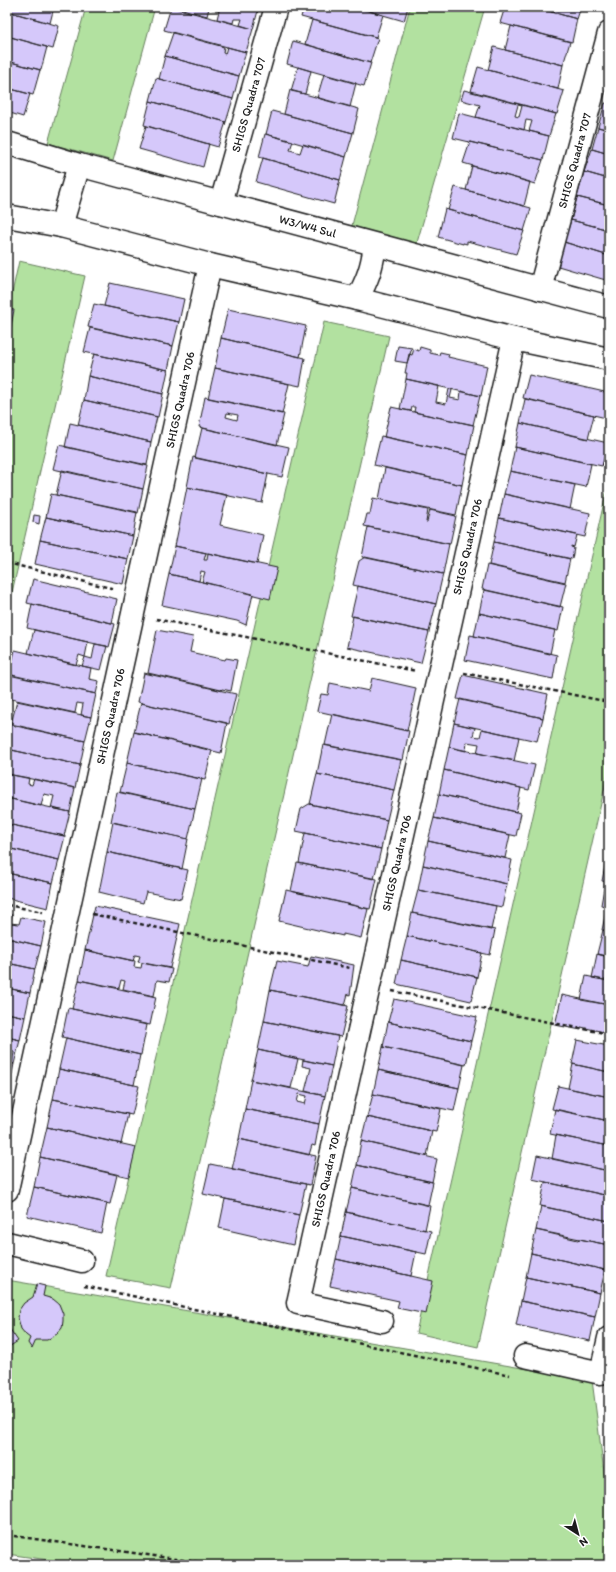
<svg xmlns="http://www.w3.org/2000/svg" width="616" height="1572" font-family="Itim,sans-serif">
<rect width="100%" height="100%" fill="#fff"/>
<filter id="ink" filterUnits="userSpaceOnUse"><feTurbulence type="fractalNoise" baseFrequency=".025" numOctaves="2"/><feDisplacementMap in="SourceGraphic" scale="8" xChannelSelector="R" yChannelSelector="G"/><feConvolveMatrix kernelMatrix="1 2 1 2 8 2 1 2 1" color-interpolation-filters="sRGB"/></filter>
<g filter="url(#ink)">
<!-- green -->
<path fill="#b2e1a0" stroke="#677e5e" d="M86 7H155L113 161 48 143Z
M410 7H485L416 246 351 229Z
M19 261 85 276 7 614V316Z
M324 322 389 336 171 1288 106 1276Z
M609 480V768L478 1347 416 1333Z
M7 1280 592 1380 609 1510V1565H83L7 1554Z"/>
<!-- building -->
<path fill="#d5c8fa" stroke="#1c1c1c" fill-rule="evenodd" d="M7 7H54L50 23 7 11Z
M171 7 253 29 246 52 164 30Z
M179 7H259L253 29 240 25 242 19H234L233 23 217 19 219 11 209 8 207 16 179 8Z
M304 7H355L383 15 376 37 301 17Z
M355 7H408L404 21Z
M505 7H534L577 19 572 42 500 23Z
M534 7H581L577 19Z
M7 11 59 26 53 49 7 36Z
M312 20 378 38 370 63 305 44Z
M511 26 570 42 563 65 505 50Z
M173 33 224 47 223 53 225 54 227 47 246 52 239 76 165 56Z
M7 36 47 47 41 70 7 61Z
M293 41 371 63 364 86 287 64Z
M494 47 563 65 558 89 488 70Z
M165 56 239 76 233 99 159 79Z
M7 61 40 70 33 95 7 88Z
M298 67 311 71 305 94 291 91Z
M478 67 564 91 557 114 471 91Z
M324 74 356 83 350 107 317 98Z
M156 78 233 99 226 122 150 101Z
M7 88 30 94 23 117 7 112Z
M290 90 359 109 353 133 284 114Z
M464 90 556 114 549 136 529 131 532 121 526 120 524 130 476 117 480 105 461 100ZM518 105 522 106 519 117 515 116Z
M150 101 226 122 218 147 144 125Z
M605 103 609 104V130L598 127Z
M272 111 353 133 346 157 266 134Z
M459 113 549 136 543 160 453 138Z
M146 126 209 144 203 167 139 149Z
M598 127 609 130V154L592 149Z
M265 134 293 141 290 150 300 153 303 144 346 157 340 180 259 157Z
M470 142 543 160 535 184 463 163Z
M592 149 609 154V172L607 171 605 178 584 172Z
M263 158 340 180 334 204 256 182Z
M472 166 530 182 524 206 466 190Z
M584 172 609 179V205L577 197Z
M455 187 531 208 524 231 448 210Z
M577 197 609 205V230L571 220Z
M445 209 524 231 516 254 467 241V244L463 243V244L438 237Z
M571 220 609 230V256L564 242Z
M564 242 609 256V281L558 266Z
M110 283 184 299 179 322 104 306Z
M94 304 179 322 173 346 88 327Z
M7 309 14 310 9 336 7 335Z
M228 309 306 326 300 357 221 338Z
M90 328 173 346 168 370 84 352Z
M221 338 305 358 300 386 215 368Z
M398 346 412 348 407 363 395 361Z
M420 347 430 350V353L439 355 440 352 449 354 448 357 487 366 481 396 406 379 407 373H405L409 354 412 355 414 349 419 351Z
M94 354 168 370 163 394 88 376Z
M215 368 289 384 282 414 208 398Z
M529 375 609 393V407L606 418 523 398Z
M88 376 163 394 158 417 84 400Z
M406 379 439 386 436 402 446 404 449 389 452 390 450 398 460 400 461 391 480 396 473 425 414 412 415 407H412L411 411 400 409Z
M205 397 284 414 277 445 199 427ZM227 413 238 415 237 420 226 417Z
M525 399 594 415 588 439 520 423Z
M84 400 157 417 151 442 78 425Z
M391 407 474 425 468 455 384 437Z
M70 423 151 442 147 465 65 447Z
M520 423 608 443 602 466 515 447Z
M202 428 289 447 282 477 195 458Z
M381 436 468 455 462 485 374 465Z
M59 445 148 466 143 489 53 469Z
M515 447 591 464 586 487 510 471Z
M193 457 268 474 262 503 187 487Z
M385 468 462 485 456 515 379 499Z
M62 470 143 489 138 513 56 495Z
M510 471 575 485 570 509 504 494Z
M187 487 227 495 220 525 263 535 257 564 175 546Z
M51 494 137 512 133 536 46 517Z
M504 494 590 513 585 537 499 518Z
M373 498 428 510 426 522H427L430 510 456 516 450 544 364 526 367 514H370Z
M34 515 40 516 39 524 33 522Z
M46 517 133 536 128 559 40 540Z
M499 518 577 535 574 547 571 546V547L574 548 572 559 494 542Z
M368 527 449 544 443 574 362 557Z
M40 540 128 559 123 584 35 564Z
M494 542 570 559 565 582 489 565Z
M175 546 206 553 204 560H207L208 553 277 568 270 599 202 582 205 572 201 571 199 581 169 574Z
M365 557 443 574 436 604 353 585 359 561Z
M487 565 566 583 560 607 482 589Z
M169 574 253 594 246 625 237 621 162 605Z
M33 579 117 599 112 623 27 603Z
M358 586 436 604 429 632 351 616Z
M484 590 563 607 558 631 479 613Z
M32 604 115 624 109 647 27 628Z
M479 613 555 630 550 654 474 636Z
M353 616 429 632 421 663 347 647Z
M34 630 88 642 85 657 79 655 76 665 28 653Z
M157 630 193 637 190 652 225 660 226 658 237 660 231 691 222 689 221 690 148 673Z
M470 635 557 655 553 679 465 660Z
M95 644 107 646 101 670 82 666 85 657 92 659Z
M15 650 91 668 89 679 99 681 96 694 9 675Z
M144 673 236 694 229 724 138 702Z
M12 675 96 694 91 717 81 715 83 704 77 703 75 713 7 698Z
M463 675 548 694 543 718 457 699Z
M372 678 416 688 407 731 317 711 321 694 328 695 330 683 369 691Z
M460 699 543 718 537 741 454 723Z
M17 701 91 717 85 741 11 724Z
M141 703 227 723 221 753 134 732Z
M332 714 409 731 403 760 325 745Z
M454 723 475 728 473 736 480 737 482 729 519 737 514 761 477 753 479 744 467 742 466 751 449 747Z
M7 724 85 741 80 765 7 749Z
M134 732 212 750 205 780 127 763Z
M323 745 401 760 394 790 317 774Z
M449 747 535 765 529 790 444 770Z
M7 749 80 765 75 788 7 774Z
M127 763 202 779 195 809 120 792Z
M444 770 521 788 516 812 439 794Z
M7 774 29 778 28 784 32 785 34 779 75 788 70 812 51 808 54 796 44 794 41 806 7 798Z
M317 774 394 790 387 820 310 804Z
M117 792 195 809 188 839 111 822Z
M439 794 521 813 516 836 434 818Z
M7 798 70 812 64 836 7 824Z
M309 804 387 820 381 849 296 831 301 809Z
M434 818 510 835 505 858 428 841Z
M113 822 188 839 182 869 107 852Z
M7 824 65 836 59 860 7 848Z
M305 833 381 849 374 879 299 863Z
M428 841 512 860 507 884 423 865Z
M7 848 59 860 53 883 7 873Z
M107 852 188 870 181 899 146 892 143 903 99 892Z
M607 856 609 857V882L602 881Z
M297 863 377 879 370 909 291 891Z
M423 865 507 884 502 907 418 890Z
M7 873 53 883 48 908 7 898Z
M605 882H609V907L601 905Z
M286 890 368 909 361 938 343 934V936L279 921Z
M418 890 496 906 491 930 412 913Z
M95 906 180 924 170 968 138 962 140 956 135 955 133 961 85 950Z
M607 907H609V931L602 930Z
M412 913 495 930 490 955 407 936Z
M7 914 12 915 10 923 19 924 21 917 46 922 41 946 7 938Z
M603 930 609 931V957L597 954Z
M407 936 482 953 477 977 401 960Z
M7 938 41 946 35 969 7 963Z
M85 950 135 961 134 967 141 968 142 963 172 969 169 982 157 980 154 996 123 989 125 981 121 980 119 988 79 980Z
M597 954 609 957V981L592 978Z
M311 956 354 965 350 995 348 994 345 1005 270 990 277 961 308 967Z
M401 960 477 977 471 1001 396 984Z
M7 963 35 969 30 993 7 988Z
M586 976 609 981V1005L581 1000Z
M79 980 156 997 150 1025 72 1009Z
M7 988 30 993 25 1017 7 1013Z
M270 990 348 1006 341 1037 264 1021Z
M562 995 609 1005V1033L581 1027V1030L555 1025Z
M394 999 477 1017 471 1041 388 1022Z
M68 1008 147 1025 141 1055 62 1037Z
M7 1013 25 1017 20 1040 7 1037Z
M264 1021 338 1036 332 1066 258 1050Z
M388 1022 471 1041 466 1065 383 1047Z
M7 1037 20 1040 14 1064H12L14 1052 7 1051Z
M66 1038 140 1055 134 1085 59 1069Z
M577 1040 609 1046V1072L572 1064Z
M383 1047 464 1065 459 1088 378 1070Z
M258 1050 298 1059 291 1088 251 1080Z
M303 1060 332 1066 325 1096 305 1091 311 1068 302 1066Z
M7 1063 14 1064 9 1088H7Z
M573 1064 609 1072V1097L568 1088Z
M59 1069 139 1086 132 1115 53 1099Z
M378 1070 459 1088 454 1111 373 1094Z
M251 1080 325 1096 319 1124 245 1109ZM299 1094 307 1096 305 1104 297 1102Z
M558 1086 609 1097V1121L552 1109Z
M373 1094 441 1109 436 1132 367 1117Z
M53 1099 128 1114 121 1144 47 1127Z
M245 1109 319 1124 315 1146 312 1145 309 1155 239 1139Z
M555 1109 609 1121V1146L550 1134Z
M367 1117 432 1131 427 1156 361 1141Z
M47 1127 136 1147 129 1177 40 1157Z
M556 1135 609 1146V1171L552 1159Z
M239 1139 316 1156 310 1185 232 1169Z
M361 1141 437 1159 432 1182 357 1165Z
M537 1155 609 1171V1196L532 1179Z
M40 1157 117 1175 110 1204 34 1187Z
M210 1164 306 1184 299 1215 203 1194Z
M357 1165 433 1182 428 1205 352 1188Z
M545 1182 609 1196V1221L540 1206Z
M34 1187 107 1203 101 1233 27 1216Z
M352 1188 430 1206 425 1230 346 1212Z
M225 1199 299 1215 293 1245 219 1228Z
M541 1206 609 1221V1245L536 1230Z
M346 1212 431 1231 426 1254 341 1236Z
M536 1230 578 1240 579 1239 609 1245V1252L605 1270 531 1253Z
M341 1236 416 1252 411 1276 336 1259Z
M531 1253 605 1270 600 1293 526 1277Z
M336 1259 433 1281 426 1314 397 1308 399 1301 330 1286Z
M526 1277 600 1293 595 1317 521 1301Z
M37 1284 45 1286 43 1296 53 1299 59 1304 63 1314V1321L62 1328 57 1334 47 1340H36L32 1349 28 1343 30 1338 26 1335 21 1329 18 1318 19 1310 24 1303 33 1297Z
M521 1301 595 1317 590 1341 516 1325Z
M7 1325 18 1341 7 1348Z"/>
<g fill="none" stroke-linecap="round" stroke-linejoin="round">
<defs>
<g id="street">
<path id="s1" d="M221 203 276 7"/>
<path id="s2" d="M540 289 609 33"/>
<path id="s3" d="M7 1190 137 595 210 265"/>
<path d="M7 1243 82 1261"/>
<path id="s4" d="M382 1321 298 1303 514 339"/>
<path d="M525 1356 601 1373 609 1338"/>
</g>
<g id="secondary">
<path id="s5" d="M7 143 79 165 609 307"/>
<path d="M7 216 61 226 210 265 357 299 514 339 609 359"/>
<path d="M61 226 79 165"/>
<path d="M357 299C368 279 372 267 375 245"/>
</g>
</defs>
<!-- street casing -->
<use href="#street" stroke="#1c1c1c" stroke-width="25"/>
<!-- secondary casing -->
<use href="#secondary" stroke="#1c1c1c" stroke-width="25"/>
<!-- path -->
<path stroke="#1c1c1c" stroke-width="2.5" stroke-dasharray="4 3" stroke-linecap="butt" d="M7 563 115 589
M156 619 416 671
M464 673 609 702
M7 905 43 912
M92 914 350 968
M392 991 609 1034
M84 1286 510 1375
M7 1535 218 1565"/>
<!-- street -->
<use href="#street" stroke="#fff" stroke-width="22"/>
<!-- secondary -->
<use href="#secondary" stroke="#fff" stroke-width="22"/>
</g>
</g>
<g text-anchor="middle" stroke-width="3.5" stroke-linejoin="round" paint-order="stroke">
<!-- street labels -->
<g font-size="12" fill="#1c1c1c" stroke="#fff">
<text dy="4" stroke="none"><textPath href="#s1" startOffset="102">SHIGS Quadra 707</textPath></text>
<text dy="4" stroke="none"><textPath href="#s2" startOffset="133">SHIGS Quadra 707</textPath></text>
<text dy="4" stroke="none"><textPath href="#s5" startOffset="312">W3/W4 Sul</textPath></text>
<text dy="4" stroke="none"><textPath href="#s3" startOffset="809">SHIGS Quadra 706</textPath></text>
<text dy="4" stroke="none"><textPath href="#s4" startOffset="861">SHIGS Quadra 706</textPath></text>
<text dy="4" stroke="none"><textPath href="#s3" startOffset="485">SHIGS Quadra 706</textPath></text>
<text dy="4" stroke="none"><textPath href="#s4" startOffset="537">SHIGS Quadra 706</textPath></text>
<text dy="4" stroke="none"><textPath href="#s4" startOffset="213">SHIGS Quadra 706</textPath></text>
</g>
</g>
<!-- margin -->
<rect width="616" height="1572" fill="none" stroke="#fff" stroke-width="24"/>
<rect x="12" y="12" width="592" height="1548" fill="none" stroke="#1c1c1c" stroke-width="1.5" filter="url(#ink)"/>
<!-- north arrow -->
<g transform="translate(578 1534) rotate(144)" stroke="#ffffff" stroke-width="3" paint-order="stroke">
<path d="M0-3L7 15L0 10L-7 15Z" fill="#1c1c1c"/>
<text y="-6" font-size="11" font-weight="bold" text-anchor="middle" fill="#1c1c1c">N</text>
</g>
</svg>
